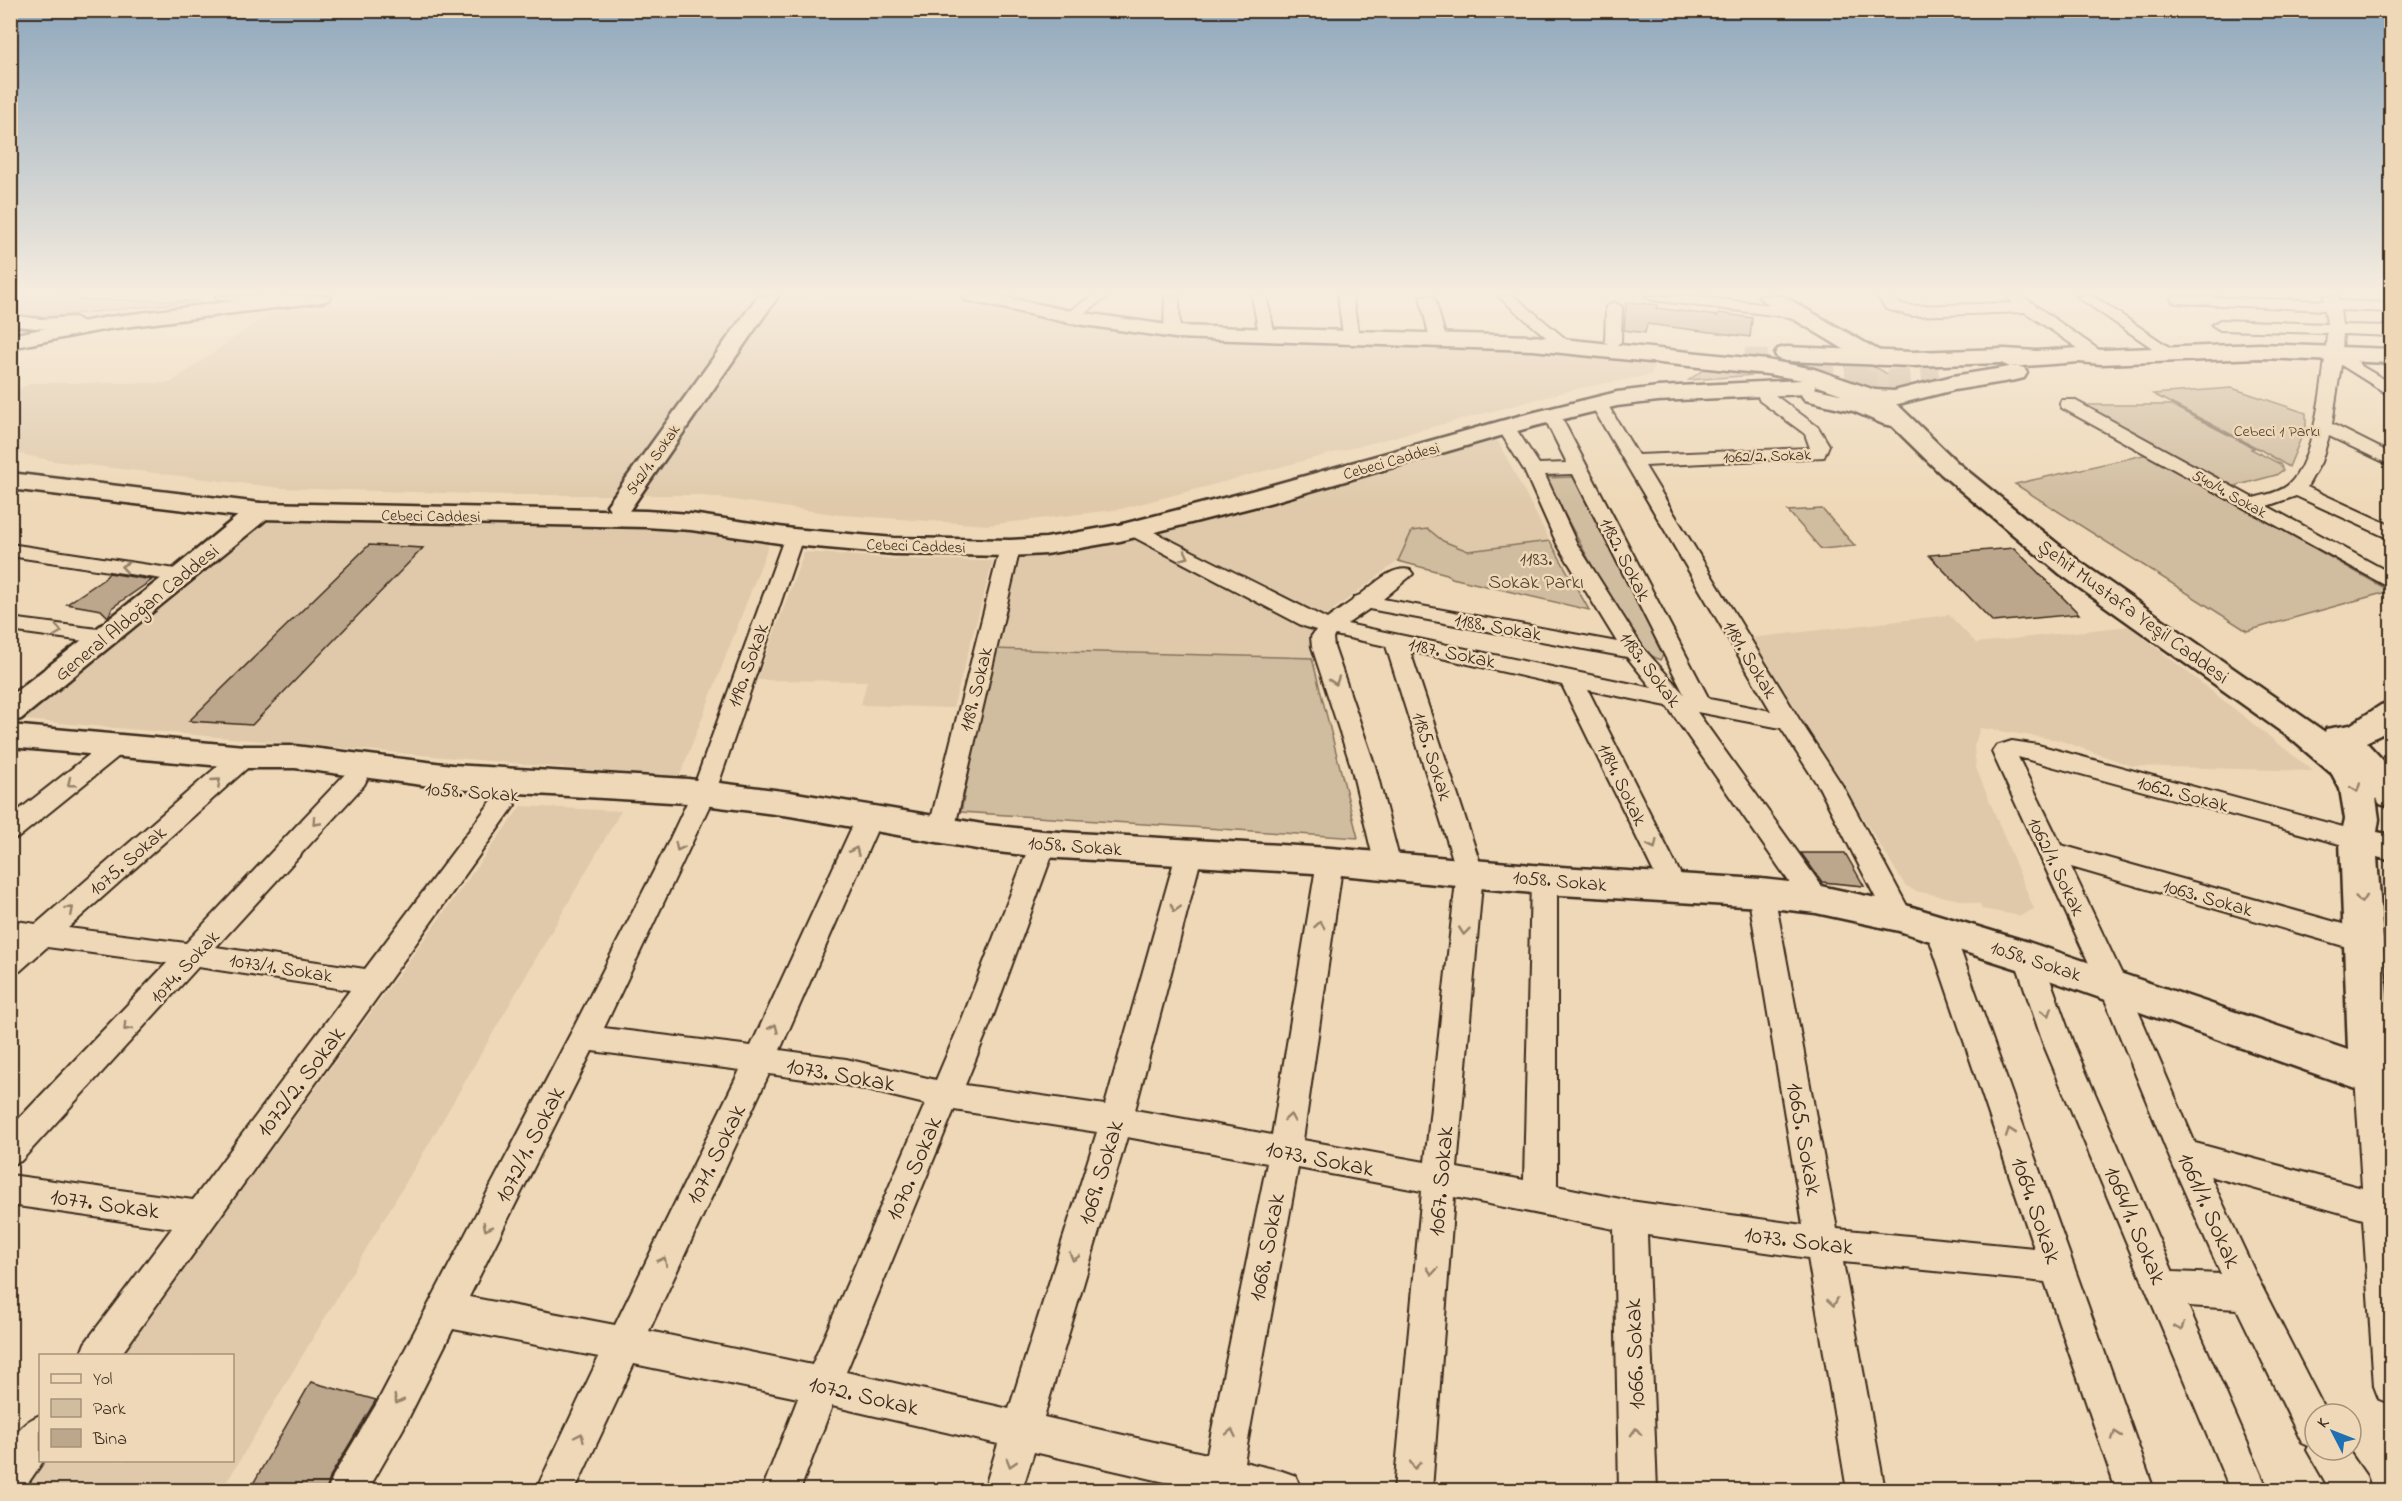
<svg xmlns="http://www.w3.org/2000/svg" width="2402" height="1501" font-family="'Indie Flower',sans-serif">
<rect width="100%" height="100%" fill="#eed8b7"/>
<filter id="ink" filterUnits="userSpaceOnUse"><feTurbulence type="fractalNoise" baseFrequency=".0167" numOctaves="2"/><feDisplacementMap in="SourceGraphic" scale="12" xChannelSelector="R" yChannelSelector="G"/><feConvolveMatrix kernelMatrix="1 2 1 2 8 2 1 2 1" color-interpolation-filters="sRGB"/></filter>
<g filter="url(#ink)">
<!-- built -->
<path fill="#dfc9aa" d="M399 296H948L1093 329 1150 335 1263 343 1554 348 1656 360 1651 375 1580 388 1121 509 988 525 841 515 696 495H510L282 488 54 461 11 452 10 393 32 383H170L280 306Z
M2180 296H2315L2313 303Z
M1494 434 1550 541 1468 551 1443 541 1428 529 1412 531 1398 561 1313 625 1312 658 994 649 1021 556 1158 532Z
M264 515 680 526 769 544 679 778 15 719Z
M804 552 897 559 993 561 953 708 861 705 867 681 757 680Z
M1949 615 1976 643 2129 626 2313 771 2132 766 2059 740 1980 728 1974 746 1976 768 2034 909 2021 916 1982 909 1980 904 1915 891 1905 885 1751 638Z
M521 806 621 811 430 1142 222 1490H24L45 1461 232 1460V1356L122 1355Z"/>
<!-- green -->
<path fill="#d0bc9e" stroke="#86735e" stroke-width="1.5" d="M11 296H79V300L199 301 46 317 11 315 20 311 11 308Z
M1849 362C1866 362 1893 370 1897 390 1878 399 1858 384 1846 370V364Z
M1710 365 1781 373 1689 380Z
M2232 388 2306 413V426L2289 467 2261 450 2153 394Z
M2075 405H2171L2254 448 2251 449 2280 464 2283 470 2276 475 2228 488Z
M2148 454 2390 591 2247 631 2015 484Z
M1581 477 1664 654 1660 660 1648 654 1609 597 1545 478Z
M1822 509 1855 546 1821 549 1788 511Z
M1428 529 1443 541 1468 551 1550 541 1589 610 1452 578 1447 574 1398 561 1412 531Z
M994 649 1312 658 1358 838 961 812Z"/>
<!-- building -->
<path fill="#bca78c" stroke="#3b2a1e" stroke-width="1.5" d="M1626 302 1658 305 1656 308 1718 316 1719 313 1752 318 1750 337 1647 324 1645 333 1624 330Z
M369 545 423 548 252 725 189 721Z
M2014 548 2079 614 1993 622 1929 555Z
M109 573 152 580 113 607 108 617 101 610 67 604 104 579Z
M1801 853H1845L1864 886 1822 882Z
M311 1382 376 1400 331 1475 326 1491H249Z"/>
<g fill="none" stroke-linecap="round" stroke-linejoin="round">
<!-- primary-tunnel -->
<path stroke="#cab598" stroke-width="23" stroke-dasharray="23 11" stroke-linecap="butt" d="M1744 359 1877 374
M1854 384 1939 376"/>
<defs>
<path id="street" d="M215 296H275V297C269 304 220 303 215 296Z
M1092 296H1108L1075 320H1065L1062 317 1065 314Z
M1165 296H1179L1180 332 1172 337 1164 332Z
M1252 296H1266L1275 335 1273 338 1267 340 1259 335Z
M1338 296H1352L1359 336 1357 339H1345L1343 336Z
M1420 296H1434L1445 335 1443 338 1437 340 1429 335Z
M1498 296H1514L1567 340 1565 343H1553Z
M1645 296H1688L1798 308 1806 313 1798 318 1652 300Z
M1877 296H1891L1900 304 1912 306 2013 303 2007 296H2022L2109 357 2101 362 2095 360 2025 312 1912 316 1886 309Z
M2076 296H2093L2178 353 2170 358 2164 356Z
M2173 296 2324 301V296H2338L2339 301 2392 303V312L2340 310 2342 325 2392 326V336L2343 334 2342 350 2363 367 2392 384V397L2341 365 2332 424 2392 454V466L2329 436 2321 462 2307 487 2392 526V540L2296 496 2267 506 2392 574V589L2062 408 2060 404 2062 400H2074L2253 498C2264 495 2279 493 2288 485 2315 464 2325 367 2327 333L2220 330 2212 325 2220 320 2327 324 2325 310 2178 303 2173 302 2171 299Z
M1614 302 1622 307 1621 342 1613 347 1605 342 1606 307Z
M10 315 40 319 75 317 83 322C72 334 26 327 10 325Z
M1766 392 1772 393 1818 427 1829 445 1824 457 1645 466 1799 719 1842 785 1913 917 1909 924 1899 927 1889 924 1819 787 1781 728 1697 712 1826 892 1830 899 1826 906 1816 909 1806 906 1667 706 1588 690 1688 889 1684 896 1675 899 1666 896 1662 889 1562 685 1410 651 1483 872 1457 1168 1524 1180 1531 880 1535 873 1544 870 1553 873 1557 880V1186L1630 1201 1803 1225 1748 893 1751 886 1761 883 1771 886 1774 893 1837 1229 2034 1248 1926 929 1930 921 1940 918 1950 921 2154 1490H2116L2045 1282 1843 1262 1885 1490H1847L1808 1258 1647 1235 1657 1490H1619L1614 1229 1454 1197 1432 1490H1394L1422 1191 1298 1168 1244 1462 1282 1471 1296 1476 1301 1490H1200L1034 1452 1022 1490H984L998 1444 832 1406 800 1490H762L798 1398 634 1364 575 1490H536L599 1357 453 1329 403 1429 368 1490H328L333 1476 377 1403 573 1029 667 845 691 794 786 533H800L803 537 715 794 604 1028 751 1046 857 816 861 810 870 807 879 810 883 816 780 1050 846 1059 936 1080 962 1019 1030 844 1034 837 1043 835 1052 837 1056 844 992 1019 965 1085 1105 1105 1177 851 1181 844 1190 842 1199 844 1203 851 1135 1110 1272 1135 1317 861 1321 854 1330 851 1339 854 1343 861 1303 1140 1425 1162 1457 872 1386 646 1335 635 1333 638 1334 647 1375 766 1401 866 1397 873 1388 876 1379 873 1375 866 1351 766 1312 647 1311 637 1316 630 1303 626 1126 533 1123 529 1126 525H1140L1327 619 1352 601 1355 597 1360 595C1374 585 1392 565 1410 570L1413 574 1383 599 1617 642 1557 544 1524 470 1497 427 1500 423H1512L1539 464 1567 463 1543 415 1546 411H1558L1709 699 1771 711 1590 403 1592 399H1604L1638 455 1810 448 1805 434 1760 401 1758 397 1760 393ZM1573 474 1684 694 1643 648 1577 544 1545 475ZM1369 609 1627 657 1652 688 1347 624ZM592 1051 740 1070 615 1325 469 1297ZM769 1074 846 1085 925 1104 812 1365 649 1331ZM954 1110 1097 1132 1009 1409 846 1372ZM1127 1137 1267 1163 1207 1454 1044 1417Z
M1010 542 1017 544 1020 548 954 831 950 837 941 840 932 837 928 831 1000 548 1003 544Z
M10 544 182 570 189 572 192 576 189 580 182 582 10 556Z
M10 618 106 630 114 632 117 637 114 642 106 644 10 631Z
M116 738 124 740 128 746 124 752 19 837 10 840V817L108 740Z
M2012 741 2038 745 2358 831 2367 833 2371 840 2367 847 2358 849 2018 757 2061 845 2364 930 2374 933 2378 941 2374 949 2364 952 2071 867 2127 985 2195 1143 2362 1188 2355 1075 2359 1066 2370 1062 2381 1066 2385 1075 2392 1152V1404L2379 1399 2374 1386 2363 1219 2210 1176 2259 1281 2327 1414H2315V1450H2348L2366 1476 2371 1490H2330L2307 1450 2309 1446 2302 1443 2237 1309 2188 1306 2268 1490H2230L2043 1043 2014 957 2018 949 2028 946 2038 949 2042 957 2073 1043 2173 1272 2221 1274 2168 1154 2099 985 1992 752 1996 746Z
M244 749 253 751 256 757 253 763 68 928 186 943 346 773 355 771 364 773 367 779 364 785 216 947 365 969 493 799 502 796 511 799 515 805 120 1356H80L85 1343 172 1228 10 1205V1175L193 1200 350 990 198 967 21 1161 10 1165V1128L167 963 47 947 20 971 10 974V946L15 942H10V920L36 924 235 751Z
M40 1415V1460H44L24 1489 10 1490C10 1458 4 1430 40 1415Z"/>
<path id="secondary" d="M758 296H778L629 511 620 513 611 511 607 505Z
M1759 296H1783L1883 353 1886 358 1883 363 1875 365 1867 363 1762 300Z
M1813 388 1862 399 1860 397 1864 392 1872 390 1880 392 1901 408 1959 464 2080 562 2325 732 2326 729 2350 725 2381 705 2392 702V729L2366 742 2392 770V808L2380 804 2376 798 2379 819 2377 832 2392 835V861L2377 857 2392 1065V1101L2018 969 1899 931 1816 913 1761 907 1544 894 1330 874 1043 857 988 851 790 816 688 803 452 789 295 768H244L10 747V725L244 746H295L452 765 688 779 790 792 988 825 1043 831 1330 848 1544 866 1761 879 1816 885 1899 903 2028 942 2348 1050 2340 840 2345 819 2340 789 2332 774 2290 738 2060 574 1941 474 1892 426 1883 424 1853 411 1805 400 1801 395 1805 390Z
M260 503 269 505 273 511 269 517 21 719 10 722V696L172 570 251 505Z"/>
<path id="primary" d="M275 296H331L328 300 321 302 108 329 10 348V335L108 317Z
M963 296H1000L1070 311 1175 326 1533 336 1767 360 1814 369 1875 390 1894 391 1953 376 2016 366 2024 368 2027 373 2024 378 2016 380 1954 390 1894 405 1843 401 1839 396 1841 394 1815 385 1816 387 1813 392 1805 394 1658 401 1617 406 1535 426 1269 503 1120 541 1046 554 1010 556 894 554 793 545 691 530 646 527 260 519 10 489V473L260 503 646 511 691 514 793 529 894 538 1010 540 1046 538 1119 525 1251 491 1519 416 1617 392 1658 387 1802 380 1767 374 1533 350 1175 338 1070 323 966 300Z
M2260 344 2392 349V363L2260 358 2101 364 2079 362 2010 367 2001 363 1912 366 1786 361 1778 359 1775 354 1778 349 1786 347 1912 352 2005 349 2037 351 2079 348 2101 350Z"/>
</defs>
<!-- street casing -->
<use href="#street" stroke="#3b2a1e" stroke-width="4"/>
<!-- secondary casing -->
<use href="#secondary" stroke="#3b2a1e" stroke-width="5"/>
<!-- primary casing -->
<use href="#primary" stroke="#3b2a1e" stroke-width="5"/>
<!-- street -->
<use href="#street" fill="#eed8b7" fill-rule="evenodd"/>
<!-- secondary -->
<use href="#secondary" fill="#eed8b7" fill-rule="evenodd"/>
<!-- primary -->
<use href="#primary" fill="#eed8b7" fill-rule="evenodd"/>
</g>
<!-- one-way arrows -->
<defs><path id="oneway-chevron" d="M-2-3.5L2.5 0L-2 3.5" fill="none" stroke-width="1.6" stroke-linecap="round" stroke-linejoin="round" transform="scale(1.5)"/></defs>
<g stroke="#94816a">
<use href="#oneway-chevron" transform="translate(1185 556) rotate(27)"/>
<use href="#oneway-chevron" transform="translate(125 567) rotate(-171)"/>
<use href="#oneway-chevron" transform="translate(58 631) rotate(8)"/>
<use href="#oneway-chevron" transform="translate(1335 681) rotate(71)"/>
<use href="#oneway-chevron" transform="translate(217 782) rotate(-41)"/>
<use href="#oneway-chevron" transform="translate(71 783) rotate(141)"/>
<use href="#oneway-chevron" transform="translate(2356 788) rotate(70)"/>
<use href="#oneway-chevron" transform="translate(316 822) rotate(132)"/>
<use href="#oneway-chevron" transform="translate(1653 845) rotate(64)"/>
<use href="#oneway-chevron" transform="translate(679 847) rotate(116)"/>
<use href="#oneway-chevron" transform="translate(855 851) rotate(-66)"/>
<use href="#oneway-chevron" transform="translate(2361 899) rotate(86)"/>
<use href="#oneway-chevron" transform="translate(1175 908) rotate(105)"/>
<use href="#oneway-chevron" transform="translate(70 910) rotate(-41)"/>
<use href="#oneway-chevron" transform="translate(1320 925) rotate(-81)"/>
<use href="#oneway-chevron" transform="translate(1464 931) rotate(96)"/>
<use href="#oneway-chevron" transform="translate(2047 1012) rotate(71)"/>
<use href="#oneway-chevron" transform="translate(127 1027) rotate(133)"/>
<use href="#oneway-chevron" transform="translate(774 1028) rotate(-66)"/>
<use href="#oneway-chevron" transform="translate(1290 1118) rotate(-81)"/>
<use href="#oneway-chevron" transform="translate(2010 1132) rotate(-109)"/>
<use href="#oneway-chevron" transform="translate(487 1227) rotate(117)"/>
<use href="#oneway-chevron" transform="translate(1074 1257) rotate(107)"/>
<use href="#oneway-chevron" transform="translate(663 1261) rotate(-64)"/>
<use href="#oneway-chevron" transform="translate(1432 1271) rotate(95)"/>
<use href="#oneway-chevron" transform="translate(1833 1302) rotate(80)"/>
<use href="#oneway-chevron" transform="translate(2180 1327) rotate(67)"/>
<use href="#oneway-chevron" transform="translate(398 1400) rotate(117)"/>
<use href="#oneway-chevron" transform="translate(1636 1432) rotate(-92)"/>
<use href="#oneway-chevron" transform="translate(1231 1433) rotate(-79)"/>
<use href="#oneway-chevron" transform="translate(2116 1435) rotate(-109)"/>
<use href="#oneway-chevron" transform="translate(580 1437) rotate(-65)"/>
<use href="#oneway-chevron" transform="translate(1011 1463) rotate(107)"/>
<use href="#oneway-chevron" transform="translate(1415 1465) rotate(95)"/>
</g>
</g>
<!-- sky -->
<linearGradient id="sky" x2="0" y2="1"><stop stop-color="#8ea7bc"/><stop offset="0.58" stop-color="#f7eddf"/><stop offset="1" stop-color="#f7eddf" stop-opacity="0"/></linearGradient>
<rect width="2402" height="506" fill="url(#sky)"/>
<g text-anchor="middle" stroke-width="5" stroke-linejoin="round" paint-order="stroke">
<!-- far-park labels -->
<g font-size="16" fill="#514031" stroke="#eed8b7">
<text x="2277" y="436">Cebeci 1 Parkı</text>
</g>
<!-- far-street labels -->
<g font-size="16" fill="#3b2a1e" stroke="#eed8b7">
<text transform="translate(1767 455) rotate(-2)" y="6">1062/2. Sokak</text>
<text transform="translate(652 459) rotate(-55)" y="6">542/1. Sokak</text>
<text transform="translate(1391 460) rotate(-16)" y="6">Cebeci Caddesi</text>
<text transform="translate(2230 493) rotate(29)" y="6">540/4. Sokak</text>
<text transform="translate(431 515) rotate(1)" y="6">Cebeci Caddesi</text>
<text transform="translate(916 545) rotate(2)" y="6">Cebeci Caddesi</text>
</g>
<!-- park labels -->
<g font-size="20" fill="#514031" stroke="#eed8b7">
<text x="1536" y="565">1183.<tspan x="1536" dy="23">Sokak Parkı</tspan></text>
</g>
<!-- street labels -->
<g font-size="20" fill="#3b2a1e" stroke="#eed8b7">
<text transform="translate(1626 559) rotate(63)" y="7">1182. Sokak</text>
<text transform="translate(2134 611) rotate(36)" y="7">Şehit Mustafa Yeşil Caddesi</text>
<text transform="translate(136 612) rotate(-39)" y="7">General Aldoğan Caddesi</text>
<text transform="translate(1498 626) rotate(10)" y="7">1188. Sokak</text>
<text transform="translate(1452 652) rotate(12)" y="7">1187. Sokak</text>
<text transform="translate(1751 659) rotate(59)" y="7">1181. Sokak</text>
<text transform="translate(747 665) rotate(-70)" y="7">1190. Sokak</text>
<text transform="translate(1651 669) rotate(53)" y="7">1183. Sokak</text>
<text transform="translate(975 689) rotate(-76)" y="7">1189. Sokak</text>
<text transform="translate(1433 756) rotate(72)" y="7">1185. Sokak</text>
<text transform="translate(1623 784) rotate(64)" y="7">1184. Sokak</text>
<text transform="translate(472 791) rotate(4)" y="7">1058. Sokak</text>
<text transform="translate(2183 793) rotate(15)" y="7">1062. Sokak</text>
<text transform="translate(1075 845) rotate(4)" y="7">1058. Sokak</text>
<text transform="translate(127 860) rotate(-41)" y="7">1075. Sokak</text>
<text transform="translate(2057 866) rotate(64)" y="7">1062/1. Sokak</text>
<text transform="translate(1560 880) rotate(5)" y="7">1058. Sokak</text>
<text transform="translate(2208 897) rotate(16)" y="7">1063. Sokak</text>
<text transform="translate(2036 960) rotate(18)" y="7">1058. Sokak</text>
<text transform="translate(184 966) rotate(-47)" y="7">1074. Sokak</text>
<text transform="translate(281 967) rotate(9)" y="7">1073/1. Sokak</text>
</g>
<!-- near-street labels -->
<g font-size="24" fill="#3b2a1e" stroke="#eed8b7">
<text transform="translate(841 1074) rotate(10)" y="8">1073. Sokak</text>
<text transform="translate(300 1081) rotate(-53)" y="8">1072/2. Sokak</text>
<text transform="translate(1805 1139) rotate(80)" y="8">1065. Sokak</text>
<text transform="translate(529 1144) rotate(-63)" y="8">1072/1. Sokak</text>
<text transform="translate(715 1154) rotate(-64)" y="8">1071. Sokak</text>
<text transform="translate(1320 1158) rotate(11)" y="8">1073. Sokak</text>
<text transform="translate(913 1168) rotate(-67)" y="8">1070. Sokak</text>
<text transform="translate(1100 1172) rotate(-73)" y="8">1069. Sokak</text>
<text transform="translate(1440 1181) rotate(-85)" y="8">1067. Sokak</text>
<text transform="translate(105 1203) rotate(8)" y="8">1077. Sokak</text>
<text transform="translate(2037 1210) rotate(71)" y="8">1064. Sokak</text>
<text transform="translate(2210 1210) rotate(66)" y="8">1061/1. Sokak</text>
<text transform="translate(2136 1225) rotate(67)" y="8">1064/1. Sokak</text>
<text transform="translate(1799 1240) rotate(7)" y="8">1073. Sokak</text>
<text transform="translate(1266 1247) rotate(-79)" y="8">1068. Sokak</text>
<text transform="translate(1634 1354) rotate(-92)" y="8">1066. Sokak</text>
<text transform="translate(864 1395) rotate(13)" y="8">1072. Sokak</text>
</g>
</g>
<!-- margin -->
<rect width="2402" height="1501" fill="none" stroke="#eed8b7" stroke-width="36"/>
<rect x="18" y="18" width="2366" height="1465" fill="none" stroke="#3b2a1e" stroke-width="2" filter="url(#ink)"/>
<!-- legend -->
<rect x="39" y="1354" width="195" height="108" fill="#eed8b7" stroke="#a6927a" stroke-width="1.5"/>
<rect x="51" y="1374" width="30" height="9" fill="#eed8b7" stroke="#a6927a" stroke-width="1.5"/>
<text x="93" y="1384" font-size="18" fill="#3b2a1e">Yol</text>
<rect x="51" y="1399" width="30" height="18" fill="#d0bc9e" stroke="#a6927a" stroke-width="1.5"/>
<text x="93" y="1414" font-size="18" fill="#3b2a1e">Park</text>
<rect x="51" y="1429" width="30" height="18" fill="#bca78c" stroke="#a6927a" stroke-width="1.5"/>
<text x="93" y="1444" font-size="18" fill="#3b2a1e">Bina</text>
<!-- north arrow -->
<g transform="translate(2333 1432) rotate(312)"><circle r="28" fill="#eed8b7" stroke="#a6927a" stroke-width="1.5"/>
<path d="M0-4.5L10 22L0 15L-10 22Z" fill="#1f6fb2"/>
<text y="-9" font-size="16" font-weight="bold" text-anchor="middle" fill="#3b2a1e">K</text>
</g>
</svg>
